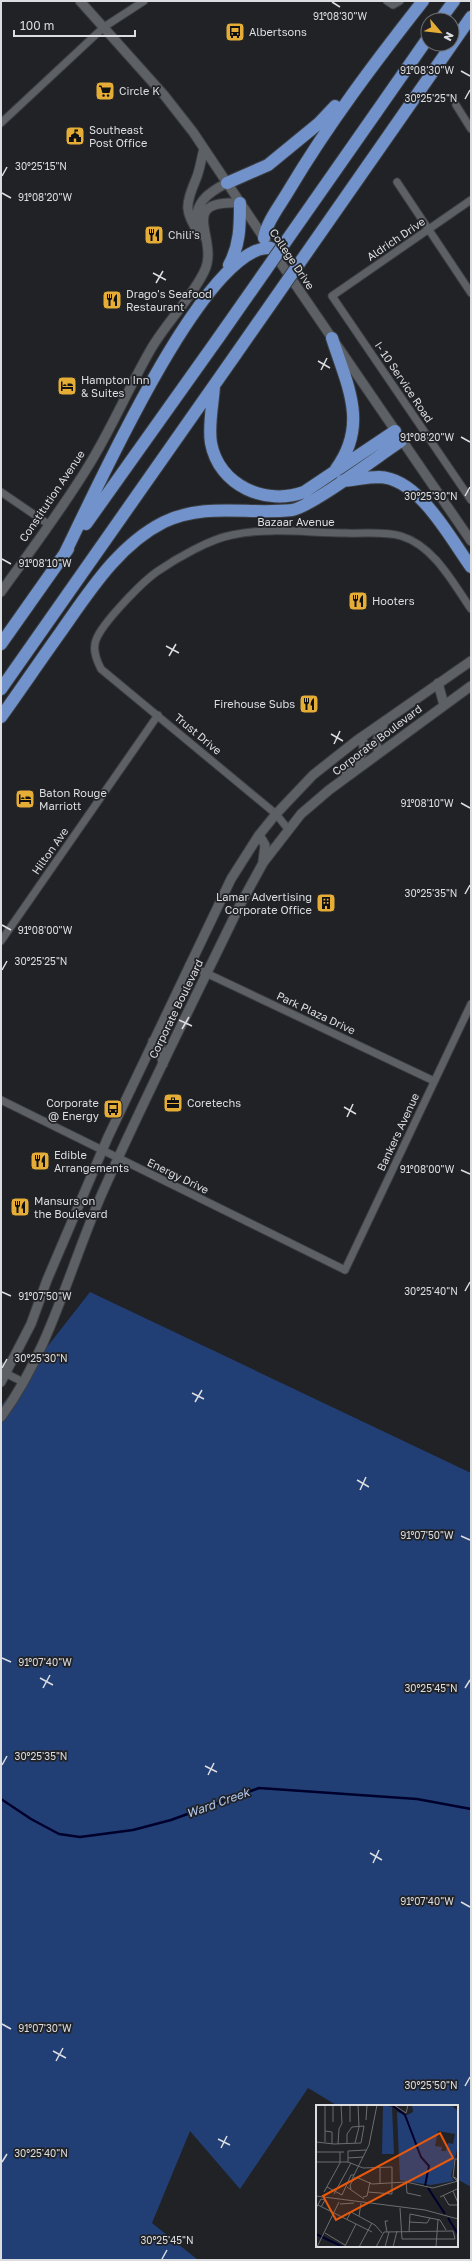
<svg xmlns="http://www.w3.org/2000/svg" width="472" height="2261" font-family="'Golos Text',sans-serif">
<rect width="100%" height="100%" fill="#202226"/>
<!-- green -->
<path fill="#223f75" d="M90 1292 471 1473V2187L457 2179V2106H338L308 2088 240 2189 190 2131 152 2223 198 2260H1V1406Z"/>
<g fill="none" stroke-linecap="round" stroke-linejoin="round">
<!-- stream -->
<path stroke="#00002d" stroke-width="2.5" d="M1 1799 31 1819 59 1834 80 1837 133 1830 171 1820 259 1788 417 1799 471 1809"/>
<defs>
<path id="minor" d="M387 1 393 5 400 1
M456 105 471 129
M1 123 104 27 144 1
M397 182 471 293
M471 200 332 296 471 500
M1 492 48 524
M288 829 276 814 101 669C97 661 92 650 96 640 102 623 143 581 158 571 177 558 210 539 232 535 269 527 309 533 346 533 364 534 383 531 401 536 434 546 453 583 471 609
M1 941 158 715
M189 965 434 1081
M1 1100 345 1270 471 1004
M1 1366 7 1374 23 1382"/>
<path id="tertiary" d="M80 1 164 95 193 132 266 241
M198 229C192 204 207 193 227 183
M200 235C184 212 185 205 196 179 200 170 201 159 204 149
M273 252 471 541
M1 592C31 550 63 508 89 465 112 428 129 387 151 349 166 323 190 300 204 272 221 239 174 200 240 203
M438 683 444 705
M379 753 376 744 384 722
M346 773C353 764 372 750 360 738
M259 835 265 845 263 861
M153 1041 160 1045 163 1064
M1 1382 31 1324 47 1280 108 1137 231 879 259 835 276 814 313 775 356 741 471 661
M1 1417C51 1349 70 1265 104 1189 147 1093 194 1000 240 905L263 863 301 814 329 790 471 686"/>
<path id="motorway" d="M440 20 454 1
M375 114 428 38
M393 129 471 17
M227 183 268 165 318 124 335 106
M264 238C267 221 281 204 289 190 329 123 375 62 423 1
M229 265C240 245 240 226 240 203
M332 338C347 385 369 424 336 469
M214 386C213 404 208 425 211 443 219 486 266 506 304 492L395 431
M342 481C354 480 367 477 379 477 419 478 450 538 471 567
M86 524 219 337
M64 555C92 500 205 242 271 248
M1 644 68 549
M1 689 236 354
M1 717C21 689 40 661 60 633 89 592 118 545 164 522 206 502 248 515 292 510 311 507 381 454 401 441"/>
</defs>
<!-- minor casing -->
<use href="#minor" stroke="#3c3e41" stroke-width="9"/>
<!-- tertiary casing -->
<use href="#tertiary" stroke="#3c3e41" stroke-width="11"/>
<!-- motorway casing -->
<use href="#motorway" stroke="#3c3e41" stroke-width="14"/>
<!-- minor -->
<use href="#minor" stroke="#5d6065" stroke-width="7"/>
<!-- tertiary -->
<use href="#tertiary" stroke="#5d6065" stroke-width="9"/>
<!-- motorway -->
<use href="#motorway" stroke="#7192ca" stroke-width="12"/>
<defs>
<path id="motorway-bridge" d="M219 337 375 114
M236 354 393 129"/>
</defs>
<!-- motorway-bridge casing -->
<use href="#motorway-bridge" stroke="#3c3e41" stroke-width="14" stroke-linecap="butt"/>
<!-- motorway-bridge -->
<use href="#motorway-bridge" stroke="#7192ca" stroke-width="12"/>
</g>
<!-- ticks -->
<path fill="none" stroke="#dbdde0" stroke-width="1.5" d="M332 2 340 7M461 71 470 76M465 99 470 90M2 176 7 167M2 193 11 198M153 273 166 280M156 283 163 271M318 361 330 368M321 370 327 358M461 437 470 442M465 496 470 487M2 559 11 564M166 646 179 653M169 656 176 644M331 734 343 741M334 744 340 731M461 803 470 808M465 894 470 885M2 925 11 930M2 970 7 961M179 1020 192 1026M182 1029 189 1017M344 1107 356 1114M347 1117 353 1104M461 1170 470 1174M465 1291 470 1282M2 1292 11 1296M2 1368 7 1359M192 1393 204 1399M195 1402 202 1390M357 1480 369 1487M360 1490 366 1477M461 1536 470 1540M2 1658 11 1662M40 1678 53 1685M43 1688 50 1675M465 1688 470 1680M2 1765 7 1756M205 1766 217 1772M208 1775 214 1763M370 1853 382 1860M373 1863 379 1850M461 1902 470 1907M2 2024 11 2029M53 2051 66 2058M56 2061 63 2048M465 2086 470 2077M218 2139 230 2145M221 2148 227 2136M2 2162 7 2154M162 2259 167 2250"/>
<!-- icons -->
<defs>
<symbol id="bus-square" viewBox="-11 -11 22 22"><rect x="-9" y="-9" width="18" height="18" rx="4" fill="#e5ad36" stroke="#202226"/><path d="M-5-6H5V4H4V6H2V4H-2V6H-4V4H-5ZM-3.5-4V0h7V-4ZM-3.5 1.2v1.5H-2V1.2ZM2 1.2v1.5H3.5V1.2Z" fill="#111"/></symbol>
<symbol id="supermarket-square" viewBox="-11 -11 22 22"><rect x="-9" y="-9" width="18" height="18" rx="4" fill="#e5ad36" stroke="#202226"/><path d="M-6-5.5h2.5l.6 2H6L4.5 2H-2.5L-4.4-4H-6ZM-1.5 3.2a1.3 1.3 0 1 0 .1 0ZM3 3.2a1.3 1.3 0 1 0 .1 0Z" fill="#111"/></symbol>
<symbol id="civic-square" viewBox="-11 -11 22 22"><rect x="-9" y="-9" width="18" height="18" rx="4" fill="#e5ad36" stroke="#202226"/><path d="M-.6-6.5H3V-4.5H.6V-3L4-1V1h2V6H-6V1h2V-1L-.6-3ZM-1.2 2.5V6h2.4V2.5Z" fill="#111"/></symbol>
<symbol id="restaurant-square" viewBox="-11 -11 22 22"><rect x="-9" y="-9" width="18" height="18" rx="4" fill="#e5ad36" stroke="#202226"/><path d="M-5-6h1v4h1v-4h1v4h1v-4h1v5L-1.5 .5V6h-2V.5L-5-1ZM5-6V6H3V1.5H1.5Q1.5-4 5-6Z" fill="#111"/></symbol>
<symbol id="hotel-square" viewBox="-11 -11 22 22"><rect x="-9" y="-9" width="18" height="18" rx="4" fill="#e5ad36" stroke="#202226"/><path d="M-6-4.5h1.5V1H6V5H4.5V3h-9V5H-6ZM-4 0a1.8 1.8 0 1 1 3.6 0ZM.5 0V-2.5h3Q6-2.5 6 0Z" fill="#111"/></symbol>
<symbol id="building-square" viewBox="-11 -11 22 22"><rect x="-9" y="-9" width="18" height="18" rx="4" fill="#e5ad36" stroke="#202226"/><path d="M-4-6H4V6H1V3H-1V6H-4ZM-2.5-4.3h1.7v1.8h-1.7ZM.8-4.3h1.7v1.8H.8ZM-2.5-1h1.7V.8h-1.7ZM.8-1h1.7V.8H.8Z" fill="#111"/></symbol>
<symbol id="office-square" viewBox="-11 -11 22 22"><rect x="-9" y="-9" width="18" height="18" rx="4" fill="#e5ad36" stroke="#202226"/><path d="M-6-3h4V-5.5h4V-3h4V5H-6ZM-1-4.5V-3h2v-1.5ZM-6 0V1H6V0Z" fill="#111"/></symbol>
</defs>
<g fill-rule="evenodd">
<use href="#bus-square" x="224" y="21" width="22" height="22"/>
<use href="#supermarket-square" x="94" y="80" width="22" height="22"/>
<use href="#civic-square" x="64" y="125" width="22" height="22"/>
<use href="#restaurant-square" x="143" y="224" width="22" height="22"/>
<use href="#restaurant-square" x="101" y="289" width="22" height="22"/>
<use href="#hotel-square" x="56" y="375" width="22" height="22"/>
<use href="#restaurant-square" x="347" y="590" width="22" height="22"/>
<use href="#restaurant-square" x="298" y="693" width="22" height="22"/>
<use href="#hotel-square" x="14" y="788" width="22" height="22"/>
<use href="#building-square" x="315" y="892" width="22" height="22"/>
<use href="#office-square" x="162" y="1092" width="22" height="22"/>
<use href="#bus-square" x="102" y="1098" width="22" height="22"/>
<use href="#restaurant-square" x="29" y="1150" width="22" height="22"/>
<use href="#restaurant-square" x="9" y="1196" width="22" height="22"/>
</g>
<g text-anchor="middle" stroke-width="3.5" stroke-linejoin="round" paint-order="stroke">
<!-- poi labels -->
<g font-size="11" fill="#dbdde0" stroke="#202226" text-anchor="start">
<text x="249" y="36">Albertsons</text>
<text x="119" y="95">Circle K</text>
<text x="89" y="134">Southeast<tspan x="89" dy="13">Post Office</tspan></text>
<text x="168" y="239">Chili's</text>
<text x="126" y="298">Drago's Seafood<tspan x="126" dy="13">Restaurant</tspan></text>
<text x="81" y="384">Hampton Inn<tspan x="81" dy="13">&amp; Suites</tspan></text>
<text x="372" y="605">Hooters</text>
<text x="295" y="708" text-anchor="end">Firehouse Subs</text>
<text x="39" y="797">Baton Rouge<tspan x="39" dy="13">Marriott</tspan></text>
<text x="312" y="901" text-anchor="end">Lamar Advertising<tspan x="312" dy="13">Corporate Office</tspan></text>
<text x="99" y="1107" text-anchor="end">Corporate<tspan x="99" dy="13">@ Energy</tspan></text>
<text x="187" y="1107">Coretechs</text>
<text x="54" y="1159">Edible<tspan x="54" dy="13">Arrangements</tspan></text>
<text x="34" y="1205">Mansurs on<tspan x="34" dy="13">the Boulevard</tspan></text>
</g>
<!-- street labels -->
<g font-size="11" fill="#dbdde0" stroke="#202226">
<text transform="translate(396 239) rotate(-34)" y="4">Aldrich Drive</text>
<text transform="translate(292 259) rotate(56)" y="4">College Drive</text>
<text transform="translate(404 382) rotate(56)" y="4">I- 10 Service Road</text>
<text transform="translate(52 496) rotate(-56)" y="4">Constitution Avenue</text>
<text x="296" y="526">Bazaar Avenue</text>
<text transform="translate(198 734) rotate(40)" y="4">Trust Drive</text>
<text transform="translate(377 740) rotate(-37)" y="4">Corporate Boulevard</text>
<text transform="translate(50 851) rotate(-55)" y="4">Hilton Ave</text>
<text transform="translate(176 1009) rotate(-64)" y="4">Corporate Boulevard</text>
<text transform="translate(316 1013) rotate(25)" y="4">Park Plaza Drive</text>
<text transform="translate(398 1132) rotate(-65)" y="4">Bankers Avenue</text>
<text transform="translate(178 1176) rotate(26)" y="4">Energy Drive</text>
</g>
<!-- water labels -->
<g font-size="12" font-style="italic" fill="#b4caf0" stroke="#202226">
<text transform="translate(218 1803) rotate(-20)" y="4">Ward Creek</text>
</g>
</g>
<!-- overview -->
<g transform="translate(316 2105)">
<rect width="142" height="142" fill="#202226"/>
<path d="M67 0 76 2 78 49H66ZM96 0H135L142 6V40L135 71 138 76 115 80 84 75 81 7 91 10 97 7ZM122 26 139 29 137 39 132 38 130 46H125L126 42 119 41Z" fill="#223f75" fill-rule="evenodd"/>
<path fill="none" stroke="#00002d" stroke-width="2" d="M76 0 89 10 105 52 113 61 109 81M112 83 129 109M132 113 142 129M0 129 27 142"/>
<path fill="none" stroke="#6b6d70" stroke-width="1" d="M9 0V37M17 0V17M34 0V17M78 0 90 8 92 0M50 15 51 0M9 26 16 27V39M0 37 18 39 45 38 48 21 36 22 31 29V39M39 38 43 22 42 0M22 39 23 24 26 18 25 0M0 47H28M32 53 47 52M0 57H32L47 63 76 62V89L52 87M32 57V46L50 45M64 63V79M40 72 56 79 90 77 117 83 142 76M137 72 139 54H142M36 74 53 40 61 0M141 75 140 73 137 72 142 77M90 76 91 88 105 91M11 82 26 90 35 70H38M31 82 48 94M35 84 34 80 39 72M137 86 142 98M8 87 24 58V47M18 89 35 58M127 90 133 100H142M0 91 109 105 142 114M47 92 51 91 54 77M124 92 141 84M24 99 38 98M2 100 56 127M0 103 5 94 9 95 5 102M84 103 86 134H139L137 126M43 111 45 98M31 114 35 107 59 120 66 128M93 117 111 118 114 113M71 127 69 116H72M93 127 94 109 124 115 130 125M9 128 29 140M29 141 40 119M1 142 23 97M43 142 56 118M60 142 68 127 137 126M69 142 73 127M77 142 81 126M107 142H135M120 142 122 114"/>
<path fill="#e8590c" fill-opacity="0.15" stroke="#e8590c" stroke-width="2" d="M124 28 137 53 20 115 7 91Z"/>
<rect width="142" height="142" fill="none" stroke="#dbdde0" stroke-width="2"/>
</g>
<g font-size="10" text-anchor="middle" fill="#dbdde0" stroke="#202226" stroke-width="3.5" stroke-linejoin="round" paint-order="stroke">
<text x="340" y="20">91°08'30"W</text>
<text x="427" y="74">91°08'30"W</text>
<text x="431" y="102">30°25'25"N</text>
<text x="41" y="170">30°25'15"N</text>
<text x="45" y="201">91°08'20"W</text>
<text x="427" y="441">91°08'20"W</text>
<text x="431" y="500">30°25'30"N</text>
<text x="45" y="567">91°08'10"W</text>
<text x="427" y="807">91°08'10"W</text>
<text x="431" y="897">30°25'35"N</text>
<text x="45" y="934">91°08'00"W</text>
<text x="41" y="965">30°25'25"N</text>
<text x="427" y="1173">91°08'00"W</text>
<text x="431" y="1295">30°25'40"N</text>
<text x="45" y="1300">91°07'50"W</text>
<text x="41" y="1362">30°25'30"N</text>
<text x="427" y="1539">91°07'50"W</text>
<text x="45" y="1666">91°07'40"W</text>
<text x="431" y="1692">30°25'45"N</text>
<text x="41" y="1760">30°25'35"N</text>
<text x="427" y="1905">91°07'40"W</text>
<text x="45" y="2032">91°07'30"W</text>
<text x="431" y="2089">30°25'50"N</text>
<text x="41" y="2157">30°25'40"N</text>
<text x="167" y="2244">30°25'45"N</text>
</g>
<!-- border -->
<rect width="472" height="2261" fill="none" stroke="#dbdde0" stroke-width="4"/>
<!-- north arrow -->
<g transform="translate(440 32) rotate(118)"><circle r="19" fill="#202226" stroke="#6b6d70"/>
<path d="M0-3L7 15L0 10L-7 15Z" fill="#e5ad36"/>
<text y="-6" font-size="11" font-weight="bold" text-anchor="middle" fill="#dbdde0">N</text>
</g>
<!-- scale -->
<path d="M14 30v6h121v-6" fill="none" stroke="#dbdde0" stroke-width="2"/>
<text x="20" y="30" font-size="12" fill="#dbdde0" stroke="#202226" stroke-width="3" paint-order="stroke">100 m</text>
</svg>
